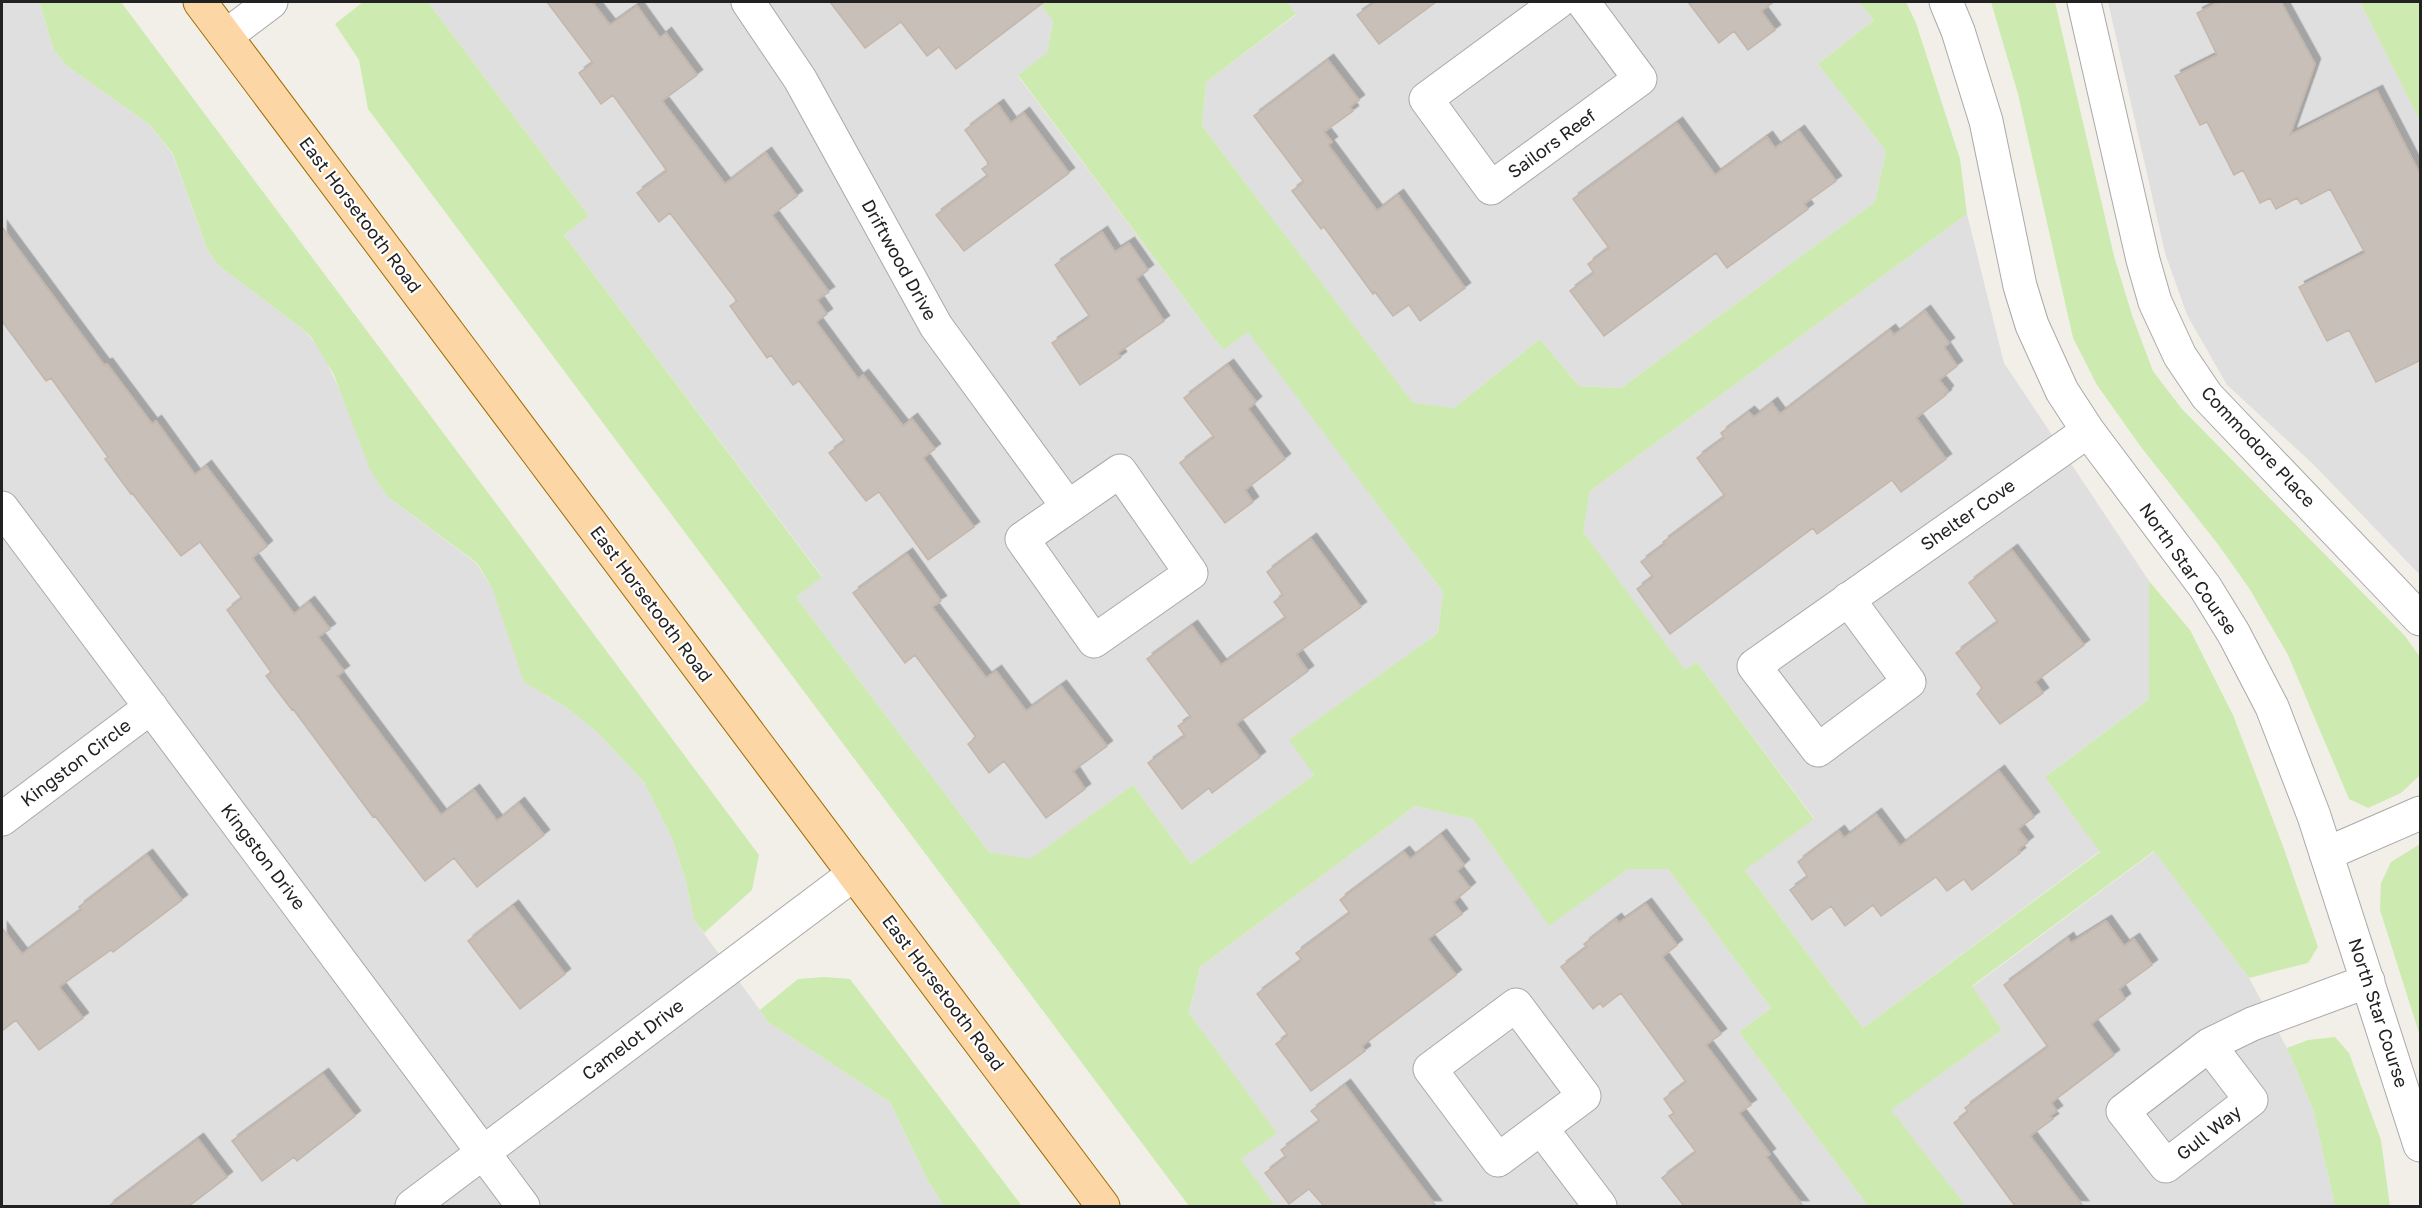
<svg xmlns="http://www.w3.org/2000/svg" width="2422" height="1208" font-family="'Golos Text',sans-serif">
<defs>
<filter id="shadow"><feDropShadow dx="5.5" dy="-5.5" stdDeviation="0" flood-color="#0004"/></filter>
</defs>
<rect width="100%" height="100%" fill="#f2efe9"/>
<!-- residential -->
<path fill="#e0dfdf" d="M2 2H39L54 50 67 66 150 125 173 155 207 249 218 265 300 327 310 337 324 356 388 497 476 563 492 588 545 695 567 708 598 733 644 782 672 838 686 881 694 920 760 1010 768 1022 890 1102 928 1181 944 1206H2Z
M428 2H1039L1053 20 1047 54 1018 76 1223 350 1248 331 1443 592 1438 633 1290 740 1314 775 1191 864 1133 785 1030 860 989 852 796 597 822 576 564 235 589 216Z
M1287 2H1859L1874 20 1818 64 1886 151 1875 202 1621 388 1579 386 1540 339 1454 408 1413 404 1202 126 1206 82 1296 15Z
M2108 2H2360L2420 121V575L2313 464 2227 385 2187 315 2165 253Z
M1967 214 2004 363 2149 581V699L2045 777 2100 851 1863 1028 1745 870 1814 818 1697 662 1685 671 1582 532 1590 491Z
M1415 806 1473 819 1549 925 1628 869H1668L1771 1008 1739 1032 1868 1206H1275L1240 1159 1276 1133 1189 1013 1200 967Z
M2155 851 2249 978 2287 1048 2313 1109 2335 1206H1966L1890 1110 2002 1030 1972 987Z"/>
<!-- grass -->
<path fill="#cdebb0" d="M39 2H121L759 855 752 890 704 933 694 920 686 881 672 838 644 782 598 733 567 708 524 682 492 588 477 563 388 497 371 472 333 373 311 337 300 327 218 265 207 249 173 154 150 125 67 66 54 50Z
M363 2H428L589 216 564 235 822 577 796 597 989 852 1030 859 1133 785 1191 864 1314 775 1289 740 1438 633 1443 592 1248 332 1223 350 1018 75 1047 53 1053 21 1039 2H1287L1296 14 1206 82 1202 126 1413 403 1454 408 1540 339 1579 386 1621 388 1875 202 1886 151 1818 64 1874 20 1859 2H1906L1916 23 1960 159 1967 214 1590 491 1583 532 1685 670 1697 662 1814 819 1745 870 1863 1028 2100 852 2045 777 2149 699V581L2190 630 2233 715 2283 846 2318 947 2308 963 2249 978 2154 851 1972 986 2002 1030 1891 1110 1966 1206H1868L1739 1032 1771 1008 1668 869H1628L1549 926 1473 819 1415 806 1200 967 1189 1013 1277 1133 1241 1159 1275 1206H1189L368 109 359 60 335 24Z
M1991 2H2055L2114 256 2133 318 2153 371 2182 409 2405 636 2420 657V775L2401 793 2368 808 2349 799 2288 655 2249 588 2217 543 2141 447 2097 385 2073 338 2018 94Z
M2360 2H2420V121Z
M2420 844V1036L2380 910 2381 883 2391 862Z
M825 977 850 979 1022 1206H944L928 1181 890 1102 768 1022 760 1010 798 979Z
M2335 1037 2349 1053 2381 1140 2390 1206H2335L2313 1109 2287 1048 2308 1040Z"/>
<!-- building -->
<path fill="#c7bfb8" stroke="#c4b6ab" stroke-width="1.5" filter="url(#shadow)" d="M547 2H592L610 25 637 6 660 38 666 33 697 75 662 101 725 184 766 153 797 196 772 215 829 292 817 300 827 314 816 322 858 379 863 375 903 426 912 419 935 449 923 458 974 527 928 560 879 492 866 501 829 453 845 441 799 381 793 385 771 355 767 358 730 306 737 301 670 213 659 222 637 193 667 171 613 95 601 104 579 73 593 63Z
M830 2H1044L956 69 939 47 927 56 901 22 865 48Z
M1376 2H1436L1379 44 1357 15Z
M1688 2H1774L1761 11 1775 30 1748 50 1734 31 1719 43Z
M2219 2H2281L2315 64 2290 135 2377 91 2421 176V360L2376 382 2349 330 2327 341 2299 287 2365 253 2330 189 2301 204 2297 198 2276 209 2270 198 2260 203 2243 170 2234 175 2207 122 2200 125 2175 76 2217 55 2197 13Z
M1328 60 1359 100 1350 107 1353 111 1324 132 1332 142 1328 145 1377 211 1398 195 1465 288 1420 321 1409 305 1393 316 1375 292 1373 294 1324 227 1321 229 1292 191 1304 182 1254 116Z
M998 105 1011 123 1024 113 1069 173 964 251 936 215 988 176 982 169 989 164 965 130Z
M1677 123 1715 175 1767 137 1775 148 1799 131 1836 181 1804 204 1808 209 1727 268 1716 253 1604 336 1570 291 1594 273 1588 264 1609 248 1573 199Z
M2 227 104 365 107 364 152 424 156 421 195 475 206 466 267 546 252 558 294 614 309 602 330 629 318 637 344 671 337 676 441 815 474 790 497 821 519 803 544 835 477 887 454 858 425 881 375 816 373 817 293 709 292 710 266 676 271 672 227 610 242 598 200 542 181 556 132 493 131 494 105 459 108 457 51 378 46 381 2 321Z
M1102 232 1115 252 1129 243 1148 270 1136 279 1164 321 1118 353 1121 357 1080 385 1052 343 1090 317 1055 265Z
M1925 311 1949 343 1944 347 1957 366 1939 380 1948 391 1945 394 1946 395 1916 418 1946 459 1901 492 1892 480 1817 534 1813 528 1670 634 1637 589 1653 577 1641 562 1665 544 1663 542 1725 496 1697 458 1724 438 1721 433 1749 412 1754 417 1772 403 1780 414 1890 330 1894 335Z
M1228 365 1256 402 1248 409 1285 459 1245 490 1253 502 1225 523 1180 463 1214 437 1184 398Z
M1311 539 1361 607 1296 654 1308 671 1236 724 1260 757 1212 793 1209 788 1182 809 1148 763 1185 736 1178 726 1191 717 1147 659 1192 626 1221 665 1286 618 1274 602 1283 595 1267 572Z
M2012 550 2084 645 2035 682 2043 693 2000 724 1977 694 1982 688 1956 653 1998 622 1969 583Z
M907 554 941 601 932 607 986 678 996 671 1026 711 1061 686 1107 746 1073 771 1085 789 1046 818 1004 761 989 773 968 744 976 737 915 655 905 663 853 593Z
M1999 771 2034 817 2018 829 2028 842 2018 850 2020 853 1972 890 1964 879 1947 891 1936 877 1881 916 1873 905 1845 926 1831 906 1812 920 1790 890 1808 877 1798 862 1839 831 1844 838 1876 814 1900 846Z
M1441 835 1464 865 1457 871 1470 888 1453 902 1462 914 1428 939 1456 975 1362 1046 1365 1051 1311 1091 1276 1044 1288 1035 1257 994 1302 960 1296 953 1350 913 1340 900 1404 852 1410 859Z
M147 855 182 900 113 952 111 950 59 987 83 1018 39 1050 16 1020 2 1031V928L22 954 81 910 79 907Z
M1646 904 1677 945 1662 957 1721 1034 1706 1045 1751 1105 1739 1113 1770 1154 1766 1157 1803 1206H1684L1662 1178 1696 1152 1669 1116 1674 1113 1664 1099 1686 1082 1621 993 1603 1007 1600 1003 1593 1009 1561 967 1587 947 1584 944 1616 919 1619 923Z
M513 906 565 974 520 1009 468 941Z
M2106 921 2124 946 2134 939 2152 965 2119 989 2125 999 2091 1024 2114 1055 2051 1103 2057 1111 2050 1116 2053 1119 2030 1136 2083 1206H2015L1954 1123 1968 1112 1965 1108 2048 1047 2004 985 2068 938 2071 943Z
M323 1074 355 1116 297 1161 294 1157 262 1181 232 1141Z
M1345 1085 1436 1206H1324L1309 1189 1289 1204 1265 1173 1286 1157 1281 1150 1320 1121 1311 1111Z
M198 1139 227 1177 189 1206H109Z"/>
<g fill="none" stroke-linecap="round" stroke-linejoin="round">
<defs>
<path id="minor" d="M748 2 800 79 936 326 1068 507
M1558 2 1426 99 1491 188 1640 79 1583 2
M1946 2 1958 31 1986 121 2020 286 2032 325 2062 391 2088 431 2205 587 2234 634 2272 707 2314 816 2420 1145
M2084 2 2143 260 2155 302 2180 356 2207 396 2420 619
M226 36 271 2
M1120 471 1191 573 1094 641 1022 539Z
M2 508 523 1206
M1848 599 1909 682 1818 750 1754 666 2088 431
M2 819 151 707
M2326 854 2420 813
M1516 1005 1584 1096 1498 1160 1430 1069Z
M2209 1045 2251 1100 2166 1166 2123 1111 2209 1045 2252 1024 2368 981
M1541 1128 1600 1206
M412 1206 854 874"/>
<path id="major" d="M200 2 1103 1206"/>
</defs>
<!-- minor casing -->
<use href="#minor" stroke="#a9a9a9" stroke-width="35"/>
<!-- major casing -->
<use href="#major" stroke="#a06b00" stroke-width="35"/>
<!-- minor -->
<use href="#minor" stroke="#fff" stroke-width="33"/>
<!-- major -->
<use href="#major" stroke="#fcd6a4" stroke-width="33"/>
</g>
<g text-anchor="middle" stroke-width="4.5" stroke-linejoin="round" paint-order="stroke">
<!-- street labels -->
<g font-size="18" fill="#222" stroke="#fff">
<text transform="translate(1552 144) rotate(-36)" y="6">Sailors Reef</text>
<text transform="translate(360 215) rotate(53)" y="6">East Horsetooth Road</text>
<text transform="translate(899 260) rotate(61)" y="6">Driftwood Drive</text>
<text transform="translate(2258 447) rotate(47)" y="6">Commodore Place</text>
<text transform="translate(1968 515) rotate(-35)" y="6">Shelter Cove</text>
<text transform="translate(2188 569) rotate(55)" y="6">North Star Course</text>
<text transform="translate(651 604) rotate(53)" y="6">East Horsetooth Road</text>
<text transform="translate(76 763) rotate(-37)" y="6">Kingston Circle</text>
<text transform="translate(263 857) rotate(53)" y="6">Kingston Drive</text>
<text transform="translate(943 993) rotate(53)" y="6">East Horsetooth Road</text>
<text transform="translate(2378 1013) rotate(72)" y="6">North Star Course</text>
<text transform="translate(633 1040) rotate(-37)" y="6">Camelot Drive</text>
<text transform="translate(2209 1133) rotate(-38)" y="6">Gull Way</text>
</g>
</g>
<!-- border -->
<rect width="2422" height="1208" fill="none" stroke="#222222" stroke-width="6"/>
</svg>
